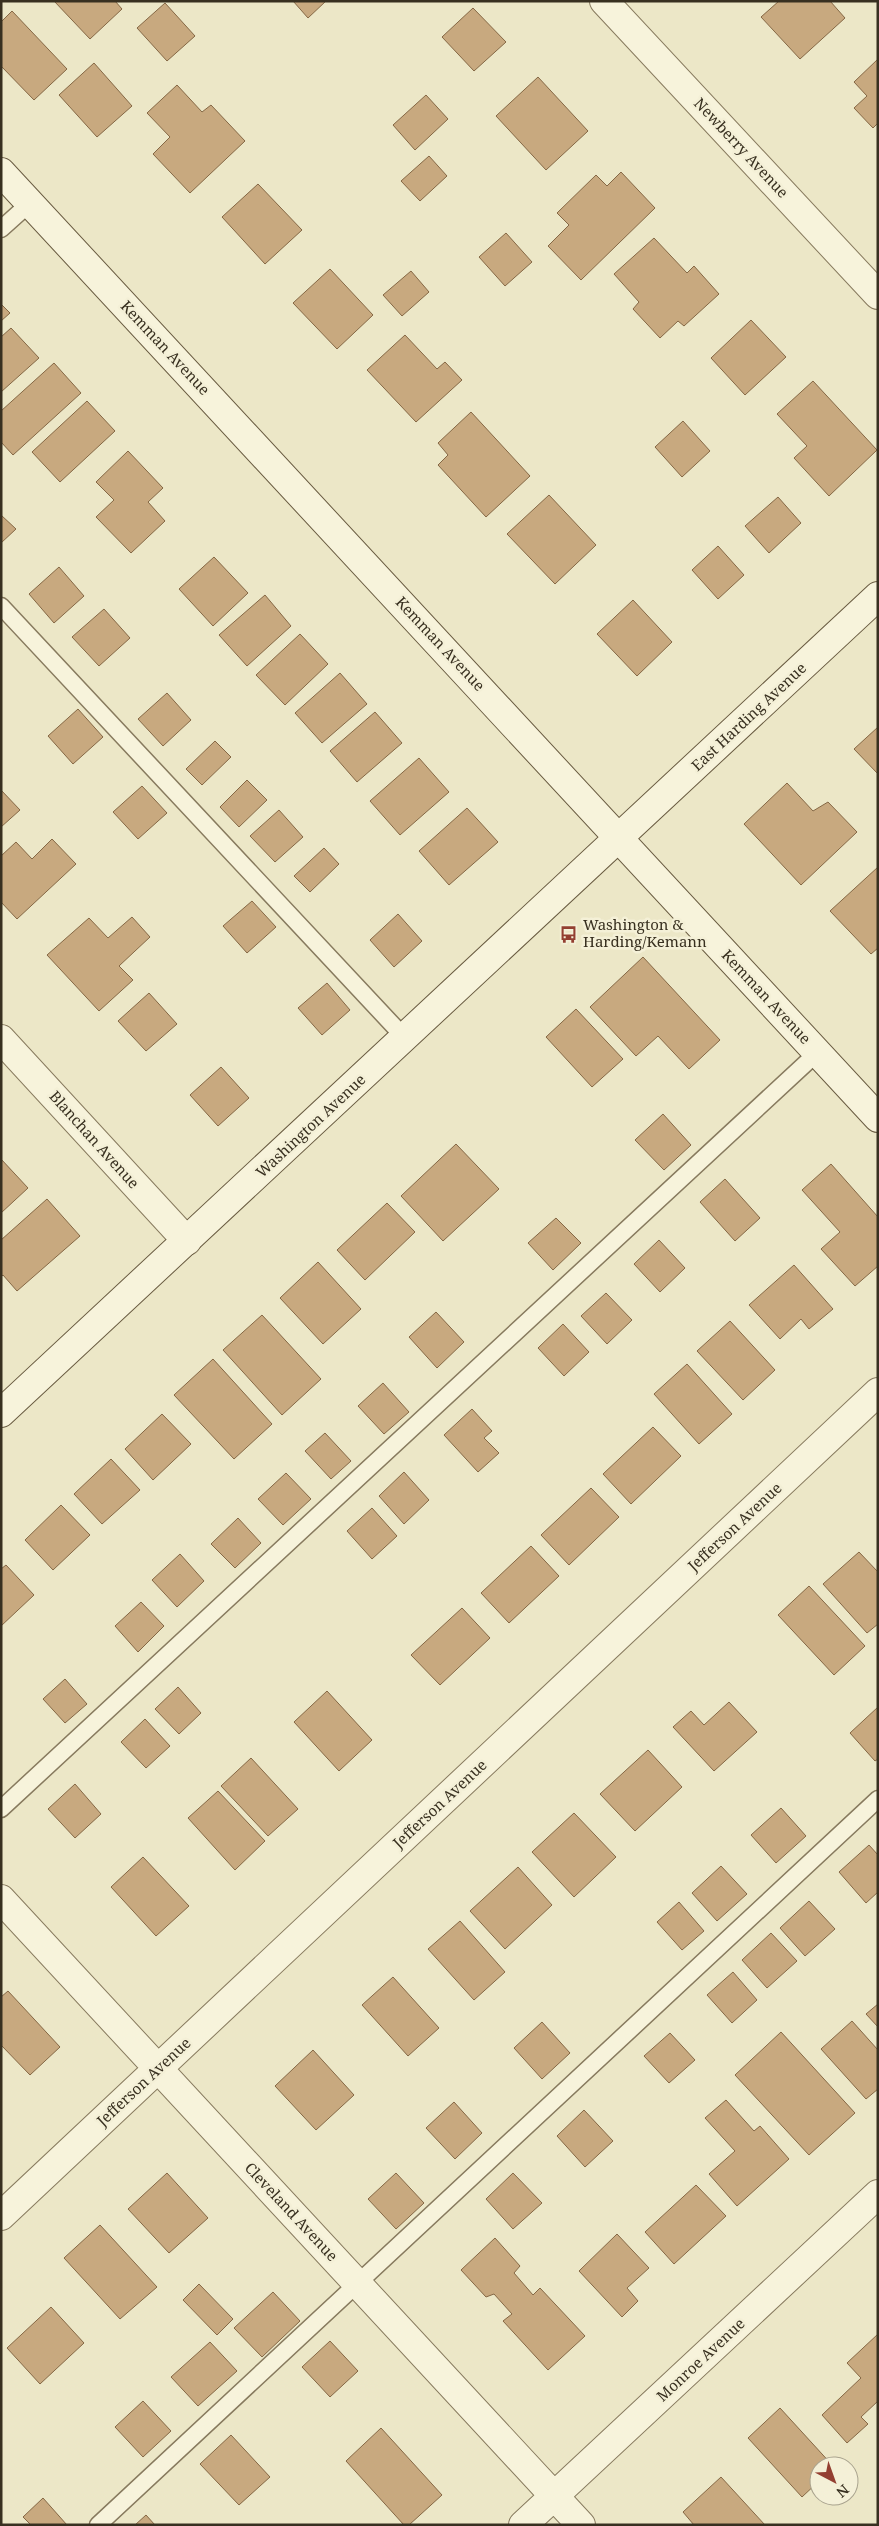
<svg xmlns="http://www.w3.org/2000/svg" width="879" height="2526" font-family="'Noto Serif',serif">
<rect width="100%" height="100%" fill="#ece7c7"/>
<!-- building -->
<path fill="#c8a97f" stroke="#856845" d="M54 1H115L122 9 90 39Z
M293 1H326L308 18Z
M779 1H830L845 18 800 59 761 17Z
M165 3 195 36 167 61 137 28Z
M473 8 506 42 474 71 442 37Z
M12 11 67 69 34 100 1 66V22Z
M878 59V123L873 128 854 108 867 96 854 82Z
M94 63 132 106 97 137 59 95Z
M538 77 588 131 546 170 496 116Z
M177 85 202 112 211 105 245 141 190 193 153 154 170 137 147 113Z
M426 95 448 119 415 150 393 125Z
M429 156 447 176 420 201 401 181Z
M621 172 655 208 581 280 548 246 569 225 557 213 596 175 607 186Z
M258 184 302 230 265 264 222 217Z
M506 233 532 262 505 286 479 257Z
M654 238 687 273 694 266 719 294 684 326 678 321 660 338 633 309 639 302 614 274Z
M330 269 373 315 337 349 293 303Z
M411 271 429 292 402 316 383 295Z
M1 304 10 313 1 321Z
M751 320 786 357 745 395 711 358Z
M11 328 39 358 1 392V337Z
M405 335 437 369 445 362 462 380 416 422 367 370Z
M54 363 81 393 13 455 1 442V411Z
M813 381 877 450 829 496 794 458 807 446 777 414Z
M87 401 115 431 60 482 32 452Z
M471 412 530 476 486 517 438 465 448 455 438 443Z
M683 421 710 451 682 477 655 447Z
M128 451 163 488 148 502 165 521 131 553 96 517 114 500 96 482Z
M549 495 596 545 555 584 507 534Z
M778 497 801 523 769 553 745 526Z
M1 515 16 529 1 543Z
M718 546 744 575 718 599 692 570Z
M214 557 248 593 213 626 179 589Z
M59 567 84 596 54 623 29 594Z
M265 595 291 626 247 666 219 635Z
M633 600 672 642 637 676 597 634Z
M104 609 130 638 99 666 72 637Z
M300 634 328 664 285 705 256 675Z
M340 673 367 704 322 743 295 713Z
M167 693 191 720 163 746 138 719Z
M78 709 103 737 73 764 48 736Z
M375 712 402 743 357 782 330 751Z
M878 727V774L854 749Z
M215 741 231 757 202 785 186 769Z
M419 758 449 792 400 835 370 801Z
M247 780 267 800 239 827 220 807Z
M787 783 813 811 828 802 857 832 801 885 744 824Z
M142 786 167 813 138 839 113 812Z
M1 790 20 810 1 827Z
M467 808 498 842 449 885 419 851Z
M279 810 303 837 275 862 250 836Z
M52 839 76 864 17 919 1 902V856L16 842 32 859Z
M324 848 339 864 310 892 294 876Z
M878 867V948L871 954 830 911Z
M252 901 276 927 247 953 223 926Z
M398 914 422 941 394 967 370 940Z
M132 917 150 937 119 966 133 980 99 1011 47 955 89 918 108 938Z
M643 957 720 1040 689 1069 658 1036 636 1056 590 1007Z
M327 983 350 1010 322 1035 298 1008Z
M149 993 177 1024 146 1051 118 1021Z
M576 1009 623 1059 592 1087 546 1037Z
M221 1067 249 1098 218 1126 190 1095Z
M663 1114 691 1145 664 1170 635 1140Z
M456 1144 499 1189 443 1241 401 1196Z
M1 1159 28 1188 1 1213Z
M831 1164 878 1217V1266L855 1286 821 1249 840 1232 802 1190Z
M725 1179 760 1218 735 1241 700 1202Z
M47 1199 80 1236 17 1291 3 1275 1 1277V1240Z
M387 1203 415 1232 365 1280 337 1250Z
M556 1218 581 1243 553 1270 528 1243Z
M659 1240 685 1268 660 1292 634 1264Z
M318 1262 361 1309 323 1344 280 1298Z
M794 1265 833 1309 809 1329 801 1319 780 1339 749 1305Z
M606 1293 632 1320 607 1344 581 1316Z
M436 1312 464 1342 437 1368 409 1337Z
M262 1315 321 1379 282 1415 223 1350Z
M730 1321 775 1370 743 1400 697 1351Z
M563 1324 589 1352 564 1376 538 1348Z
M213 1359 272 1424 234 1459 174 1395Z
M687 1364 732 1414 699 1444 654 1394Z
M383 1383 409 1412 384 1434 358 1406Z
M472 1409 492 1431 484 1438 499 1453 478 1472 444 1435Z
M162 1414 191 1444 153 1480 125 1449Z
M653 1427 681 1456 631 1504 603 1474Z
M325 1433 351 1461 331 1479 305 1451Z
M111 1459 140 1490 102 1524 74 1494Z
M404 1472 429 1500 404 1524 379 1496Z
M286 1473 311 1499 283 1525 258 1499Z
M591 1488 619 1517 569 1565 541 1535Z
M61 1505 90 1535 53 1570 25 1540Z
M372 1508 397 1536 372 1559 347 1531Z
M238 1518 261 1543 235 1568 211 1544Z
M531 1546 559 1576 509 1623 481 1593Z
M859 1552 878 1572V1624L867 1633 823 1584Z
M180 1554 204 1581 177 1607 152 1580Z
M6 1565 34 1595 1 1626V1569Z
M809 1586 865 1646 834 1675 778 1615Z
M141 1602 164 1626 138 1652 115 1626Z
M462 1608 490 1638 440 1685 411 1655Z
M65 1679 87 1704 65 1723 43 1699Z
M178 1687 201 1713 179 1734 155 1709Z
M327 1691 372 1740 339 1771 294 1722Z
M729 1702 757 1732 714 1771 673 1727 691 1711 704 1725Z
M878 1707V1759L875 1761 850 1733Z
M145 1719 170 1746 146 1768 121 1742Z
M648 1750 682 1787 635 1831 600 1794Z
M251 1758 298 1809 268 1836 221 1786Z
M75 1784 101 1814 75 1838 48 1809Z
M218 1791 265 1841 235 1870 188 1818Z
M781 1808 806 1836 776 1863 751 1835Z
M574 1813 616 1857 574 1897 532 1852Z
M869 1845 878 1855V1892L866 1903 839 1872Z
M143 1857 189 1906 156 1936 111 1887Z
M721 1866 747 1894 717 1921 692 1893Z
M518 1867 552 1905 505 1949 470 1911Z
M809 1901 835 1929 805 1956 780 1928Z
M679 1902 704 1931 682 1950 657 1922Z
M460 1921 505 1972 474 2000 428 1949Z
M771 1933 797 1961 767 1988 742 1960Z
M733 1972 757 2000 732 2023 707 1995Z
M393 1977 439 2028 408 2056 362 2005Z
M8 1991 60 2047 30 2075 1 2045V1997Z
M878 2004V2027L866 2014Z
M852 2021 878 2050V2089L866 2099 821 2049Z
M542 2022 570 2053 542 2079 514 2048Z
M781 2032 855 2113 809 2155 735 2075Z
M670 2033 695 2060 669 2083 644 2056Z
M313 2050 354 2095 316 2130 275 2086Z
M726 2100 754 2131 760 2126 789 2159 737 2206 709 2174 735 2151 705 2118Z
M454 2102 482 2133 455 2159 426 2128Z
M584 2110 613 2141 585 2167 557 2136Z
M167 2173 208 2218 169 2253 128 2209Z
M396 2173 424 2203 396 2229 368 2199Z
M513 2173 542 2203 513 2229 486 2199Z
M696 2185 726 2216 674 2264 645 2232Z
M100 2225 157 2287 120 2319 64 2258Z
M617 2234 649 2268 627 2288 638 2301 622 2317 579 2271Z
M495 2238 520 2266 514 2273 533 2295 540 2288 585 2336 548 2370 503 2321 512 2314 494 2294 486 2297 461 2270Z
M199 2284 233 2319 217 2335 183 2300Z
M273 2292 300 2321 262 2357 234 2328Z
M51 2307 84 2343 40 2384 7 2348Z
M878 2334V2401L861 2417 868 2424 847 2443 822 2415 861 2378 847 2363Z
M330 2341 358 2371 330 2397 302 2367Z
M210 2342 237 2371 198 2406 171 2377Z
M143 2401 171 2431 143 2457 115 2427Z
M780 2408 833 2466H819V2481L802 2497 748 2438Z
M381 2428 442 2495 409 2525H404L346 2461Z
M231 2435 270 2477 239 2505 200 2464Z
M721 2477 765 2525H694L683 2512Z
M43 2498 67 2525H31L23 2517Z
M146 2515 155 2525H135Z"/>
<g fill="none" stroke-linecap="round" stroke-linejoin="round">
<defs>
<path id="lane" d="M1 229 30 203
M1 606 405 1038
M1 1809 818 1052
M98 2525 878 1799"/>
<path id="street" d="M604 1 878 295
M1 1039 187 1241
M1 1899 581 2525
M1 2216 878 1392
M523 2525 878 2194"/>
<path id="secondary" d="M1 172 878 1118
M1 1413 878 596"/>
</defs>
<!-- lane casing -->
<use href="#lane" stroke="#877a5e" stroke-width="19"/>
<!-- street casing -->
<use href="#street" stroke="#877a5e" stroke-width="30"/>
<!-- secondary casing -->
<use href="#secondary" stroke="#695b41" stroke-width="30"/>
<!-- lane -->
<use href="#lane" stroke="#f7f3db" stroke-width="16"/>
<!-- street -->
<use href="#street" stroke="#f7f3db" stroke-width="28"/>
<!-- secondary -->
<use href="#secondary" stroke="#f7f3db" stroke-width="28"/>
</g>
<!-- icons -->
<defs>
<symbol id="bus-bare" viewBox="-9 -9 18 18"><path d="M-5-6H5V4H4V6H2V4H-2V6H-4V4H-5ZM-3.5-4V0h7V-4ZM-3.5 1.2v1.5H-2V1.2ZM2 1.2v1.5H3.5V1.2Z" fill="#933f31" stroke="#f4f0d7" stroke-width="2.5" paint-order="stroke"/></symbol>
</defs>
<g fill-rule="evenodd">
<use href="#bus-bare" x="556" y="922" width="25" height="25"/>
</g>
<g text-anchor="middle" stroke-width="5" stroke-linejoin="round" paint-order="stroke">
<!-- street labels -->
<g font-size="15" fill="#383020" stroke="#f4f0d7">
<text transform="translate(741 148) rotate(47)" y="5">Newberry Avenue</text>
<text transform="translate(165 348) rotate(47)" y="5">Kemman Avenue</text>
<text transform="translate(440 644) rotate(47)" y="5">Kemman Avenue</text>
<text transform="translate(749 717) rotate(-43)" y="5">East Harding Avenue</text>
<text transform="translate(766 997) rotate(47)" y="5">Kemman Avenue</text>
<text transform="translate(311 1126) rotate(-43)" y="5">Washington Avenue</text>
<text transform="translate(94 1140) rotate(48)" y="5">Blanchan Avenue</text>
<text transform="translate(735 1527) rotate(-43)" y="5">Jefferson Avenue</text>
<text transform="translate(440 1804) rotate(-43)" y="5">Jefferson Avenue</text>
<text transform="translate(144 2082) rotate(-43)" y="5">Jefferson Avenue</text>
<text transform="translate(291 2212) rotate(47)" y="5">Cleveland Avenue</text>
<text transform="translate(701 2360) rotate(-43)" y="5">Monroe Avenue</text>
</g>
<!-- poi labels -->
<g font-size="15" fill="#383020" stroke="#f4f0d7" text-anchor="start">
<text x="583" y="930">Washington &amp;<tspan x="583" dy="17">Harding/Kemann</tspan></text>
</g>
</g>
<!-- border -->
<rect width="879" height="2526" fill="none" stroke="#383020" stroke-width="5"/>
<!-- north arrow -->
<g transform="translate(834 2481) rotate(139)"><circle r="24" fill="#f4f0d7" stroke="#a9a38e"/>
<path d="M0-4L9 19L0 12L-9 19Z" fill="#933f31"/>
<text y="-8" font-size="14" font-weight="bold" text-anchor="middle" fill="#383020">N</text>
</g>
</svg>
